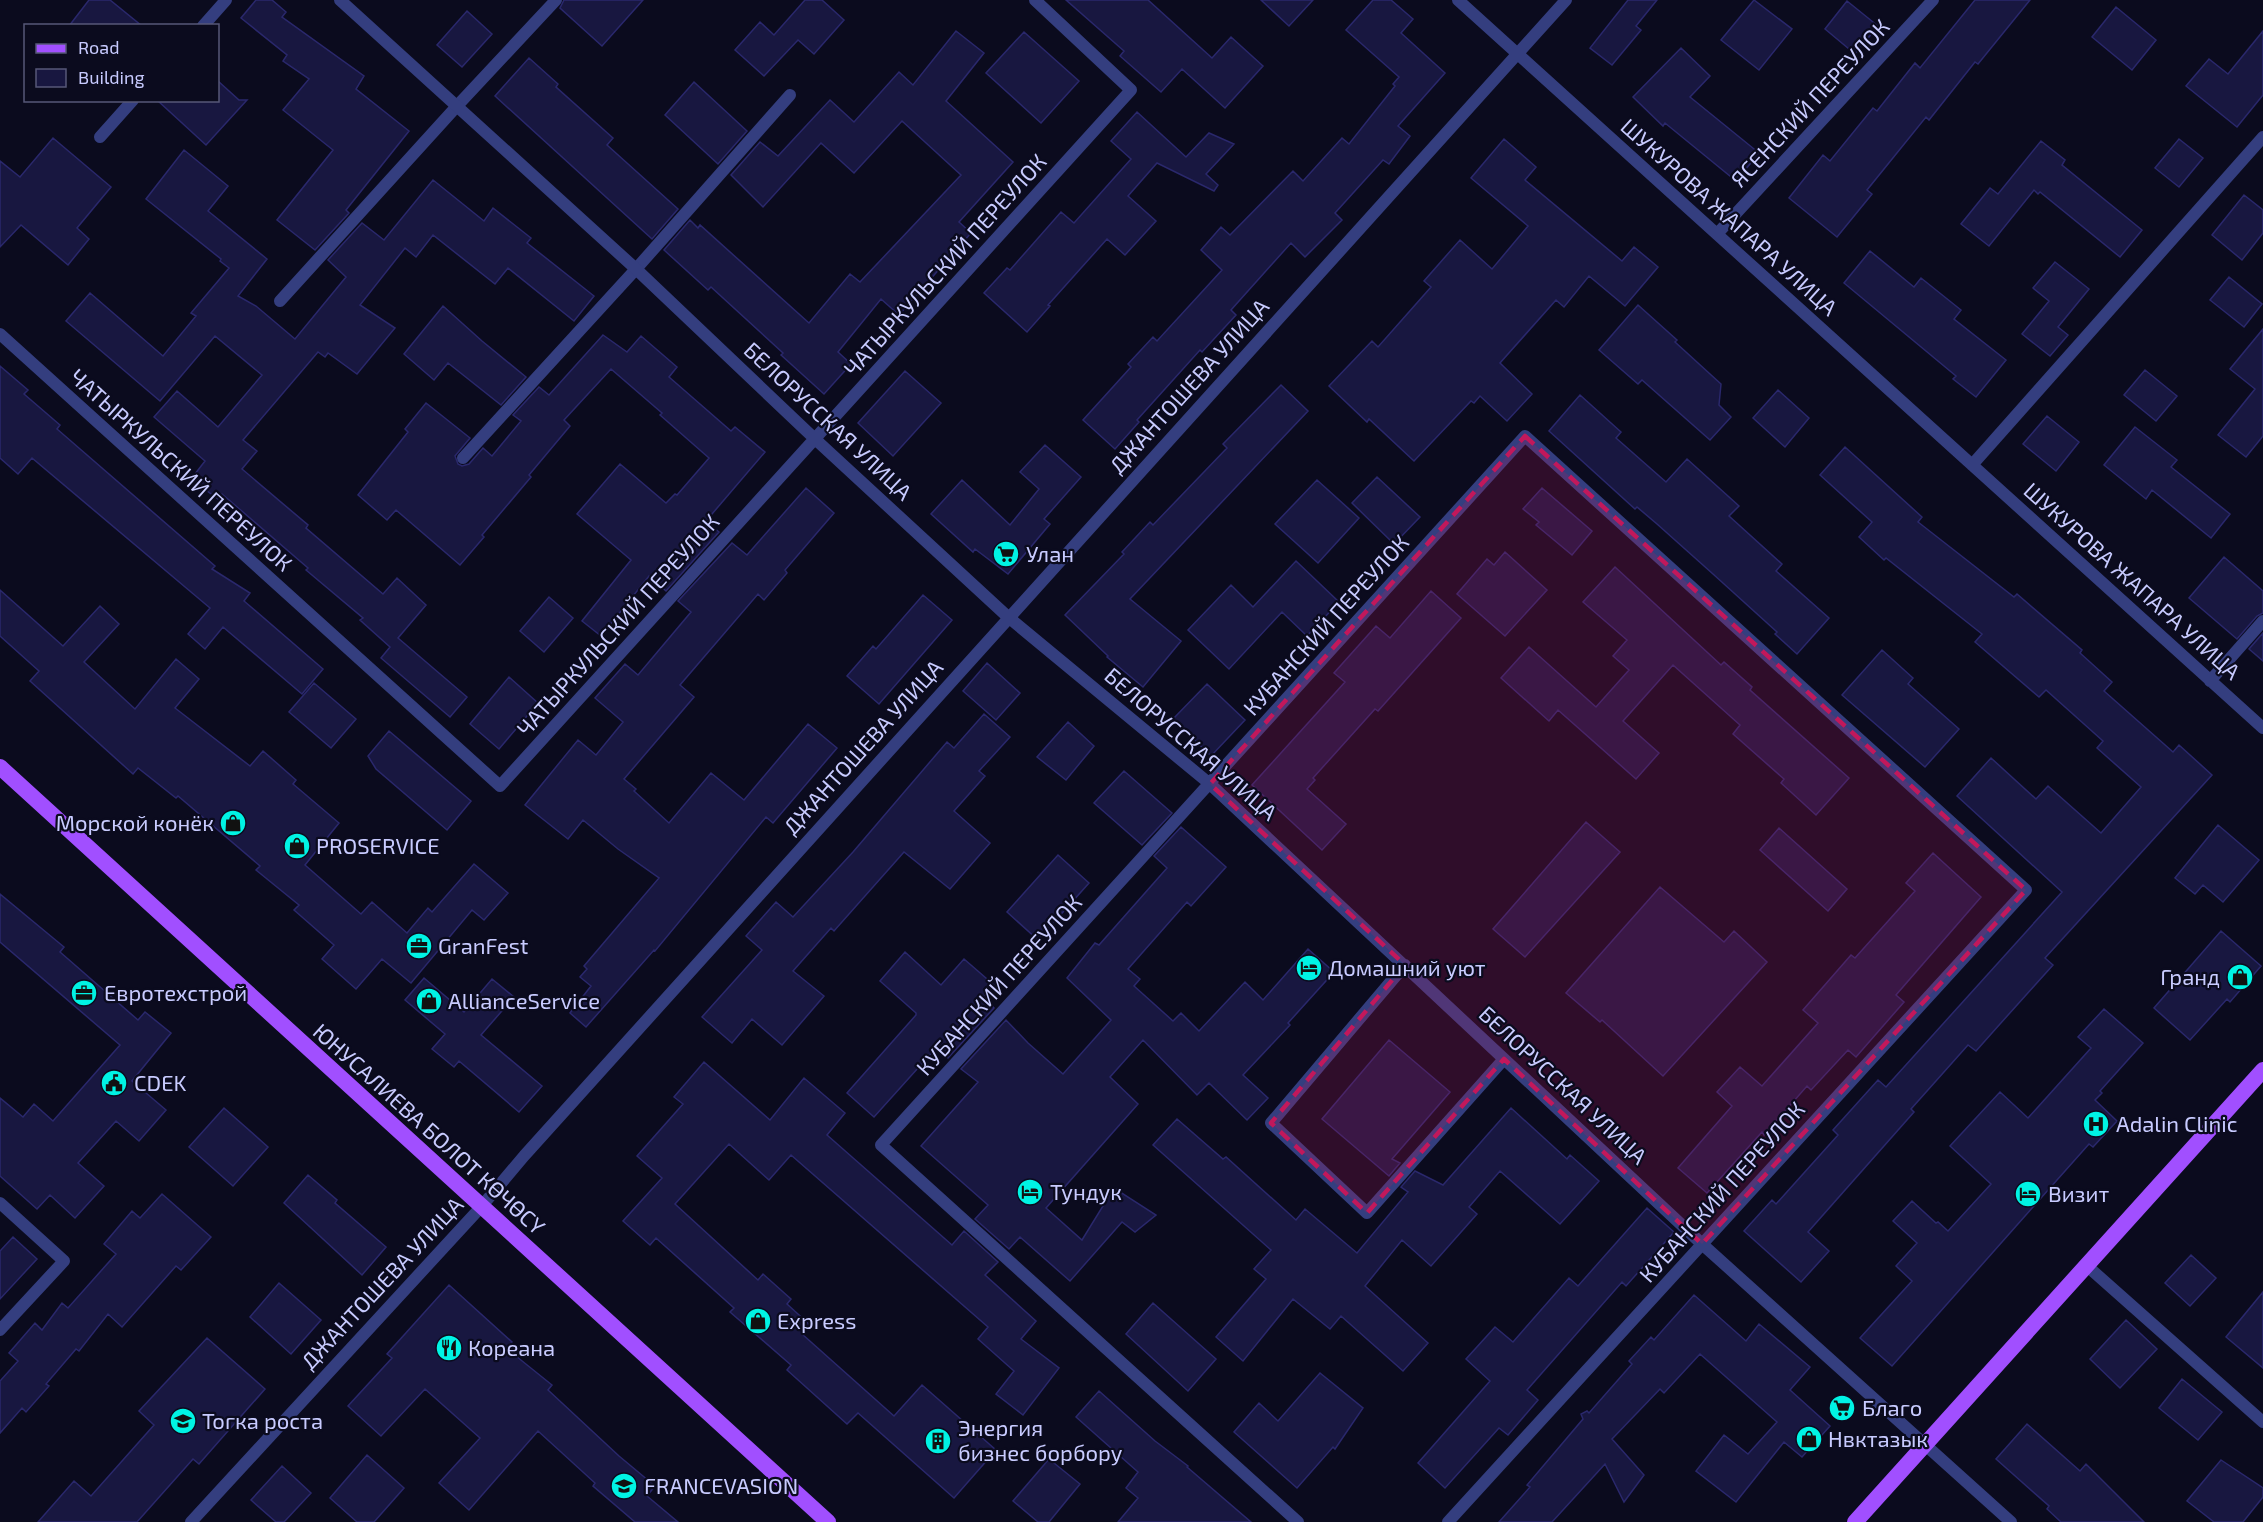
<svg xmlns="http://www.w3.org/2000/svg" width="2263" height="1522" font-family="'Exo 2',sans-serif">
<rect width="100%" height="100%" fill="#0b0b1e"/>
<!-- building -->
<path fill="#181740" stroke="#2a286c" stroke-width="1.5" d="M89 0H110L142 26H69Z
M256 0H272L286 12 282 17 364 76 356 89 409 131 346 210 349 213 315 250 277 220 333 150 283 110 309 79 283 61 287 55 241 18Z
M564 0H643L602 46 560 8Z
M805 0H822L844 20 814 54 798 40 764 76 735 50 760 22 774 35Z
M1066 0H1148L1212 58 1231 37 1263 66 1225 108 1182 69 1161 92 1120 56 1124 51Z
M1261 0H1313L1289 26Z
M1373 0H1391L1413 19 1401 33 1445 73 1398 126 1410 136 1389 164 1383 160 1335 213 1342 220 1305 257 1291 243 1231 310 1236 315 1202 352 1200 350 1137 420 1139 422 1115 449 1083 420 1131 367 1128 364 1153 337 1157 341 1222 270 1201 250 1221 227 1230 235 1293 171 1303 181 1342 138 1349 144 1395 86 1393 84 1399 77 1346 30Z
M1628 0H1657L1636 26 1641 30 1612 65 1590 48Z
M1754 0 1792 29 1759 70 1721 40Z
M1975 0H2030L1978 64 1975 62 1929 120 1926 117 1867 190 1872 194 1837 237 1789 198 1823 155 1830 161 1873 108 1877 111 1915 63 1920 68Z
M1847 1 1878 26 1855 54 1825 29Z
M2116 7 2156 40 2132 70 2092 37Z
M467 11 492 34 462 67 437 45Z
M956 31 984 53 946 101 1013 162 959 222 971 233 899 315 881 299 838 352 851 364 824 394 781 355 783 353 711 287 708 290 664 250 690 220 698 228 700 225 809 323 850 274 860 282 961 175 902 121 854 173 821 143 763 207 731 175 760 142 778 156 830 100 854 122 899 72 913 85Z
M2263 31V95L2237 127 2186 86 2209 59 2228 74Z
M1024 32 1079 81 1041 123 986 73Z
M1681 48 1710 76 1690 97 1759 153 1736 181 1665 123 1663 126 1633 97Z
M529 58 558 84 556 87 613 138 607 145 678 209 652 239 495 96Z
M218 81 239 100H247L206 145 157 100H218Z
M694 82 747 131 718 164 665 115Z
M1137 112 1186 157 1209 133 1234 144 1206 174 1218 185 1214 191 1157 163 1128 196 1156 221 1125 255 1107 239 1048 305 1050 306 1027 332 984 293 1007 268 1010 270 1061 212 1074 223 1131 159 1111 141Z
M53 138 111 187 77 228 89 239 68 265 21 225 0 247V161L20 177Z
M1504 139 1536 167 1525 180 1622 261 1634 247 1658 267 1625 306 1589 276 1564 307 1556 300 1500 363 1532 394 1507 421 1480 396 1474 403 1471 401 1414 461 1369 419 1367 422 1329 386 1372 341 1378 347 1431 287 1424 281 1460 240 1492 269 1528 226 1471 178Z
M2179 139 2203 158 2179 187 2155 168Z
M2041 141 2065 160 2062 165 2142 230 2120 257 2040 192 2038 194 2034 190 1989 246 1961 224 1990 188 1998 194Z
M184 150 228 186 208 211 267 259 238 296 256 306 295 339 346 277 328 260 362 223 384 240 433 180 484 221 493 208 531 238 527 243 594 296 574 321 508 268 495 284 433 235 416 257 405 248 360 305 395 328 357 374 328 353 325 357 318 352 243 440 257 451 242 469 308 525 306 528 383 594 397 578 426 605 398 638 467 697 450 717 381 658 390 647 360 620 363 618 306 570 308 568 222 494 218 499 191 479 205 461 154 417 177 391 218 427 262 375 215 336 160 401 66 321 90 293 163 356 196 316 191 313 229 268 220 261 221 259 146 199Z
M2244 195 2263 210V233L2242 260 2212 235Z
M1870 251 1914 287 1921 278 1961 310 1954 319 2006 360 1976 397 1953 379 1956 376 1844 283Z
M2055 262 2089 289 2058 327 2068 335 2050 356 2022 334 2049 301 2033 288Z
M2229 277 2262 304 2244 327 2210 300Z
M1638 305 1677 340 1675 342 1721 384 1719 405 1731 417 1710 440 1642 380 1638 384 1599 350Z
M443 306 482 341 526 377 501 405 448 363 434 380 404 354Z
M2263 329V436L2246 457 2218 435 2255 389 2230 369Z
M603 335 627 352 641 336 677 367 669 377 731 431 735 427 765 452 706 521 719 532 666 591 649 576 601 636 582 621 631 560 577 514 620 464 666 503 675 494 677 495 709 458 660 415 662 413 611 369 564 420 570 426 529 475 531 477 482 535 484 537 460 565 396 510 387 520 358 495 408 432 405 429 426 403 470 438 455 456 458 464 462 466 469 464 483 448 492 456 521 421 513 415 539 387 549 395Z
M0 366 28 390 24 394 60 425 57 429 215 566 212 569 250 593 244 601 323 669 302 694 223 627 205 649 188 634 210 608 32 458 18 474 0 458Z
M2145 370 2177 396 2156 421 2124 395Z
M905 371 941 403 893 456 858 423Z
M1281 385 1308 411 1130 599 1181 641 1143 687 1107 657 1108 656 1065 615 1124 554 1122 552 1150 522 1153 525 1227 448 1223 444Z
M1778 390 1809 418 1785 447 1753 418Z
M1580 395 1621 432 1616 438 1666 482 1687 459 1739 506 1729 516 1782 564 1776 571 1829 618 1797 654 1775 634 1777 632 1713 574 1657 524 1637 507 1635 509 1549 431Z
M2047 416 2079 442 2056 471 2023 444Z
M2135 427 2177 460 2171 467 2230 514 2211 538 2152 490 2146 499 2104 465Z
M1045 445 1081 477 1044 519 1050 524 1008 574 975 549 973 552 931 514 962 480 1010 525 1039 489 1020 472Z
M1845 447 1922 517 1918 522 2014 597 2017 594 2082 650 2080 653 2112 682 2104 691 2173 752 2179 745 2212 775 2045 958 2053 965 2000 1024 1976 1051 1968 1045 1911 1109 1914 1112 1808 1232 1829 1251 1801 1282 1744 1231 1772 1200 1776 1204 1838 1135 1833 1130 1878 1080 1886 1087 2062 892 1957 796 1991 758 2036 799 2048 786 2101 833 2141 787 2097 748 2103 741 2046 690 2039 697 1975 642 1982 634 1886 558 1884 560 1859 537 1872 522 1820 475Z
M1377 477 1420 517 1394 544 1352 503Z
M1317 480 1359 518 1318 563 1275 524Z
M806 488 834 513 785 570 787 573 764 600 758 594 680 685 694 697 624 779 636 789 634 791 669 823 711 773 744 800 808 724 837 748 773 823 766 817 655 951 654 950 586 1027 570 1013 591 986 580 977 587 969 584 966 659 878 618 849 583 820 568 839 525 805 578 740 596 755 623 722 595 698 625 664 638 675 691 612 678 601 732 543 747 555Z
M1542 488 1592 531 1572 555 1536 525 1539 522 1523 509Z
M1505 552 1547 590 1505 636 1457 594 1487 559 1494 565Z
M2224 557 2263 591V613L2257 616 2237 639 2189 598Z
M1296 561 1339 602 1307 636 1282 612 1229 669 1188 630 1231 585 1253 607Z
M1615 567 1721 665 1724 662 1752 687 1750 690 1849 778 1816 815 1781 783 1784 779 1733 734 1740 725 1673 665 1623 721 1659 753 1636 779 1558 710 1549 721 1501 678 1529 647 1596 707 1629 670 1613 656 1627 640 1583 602Z
M0 590 63 646 100 606 119 624 84 662 135 709 176 659 199 679 175 708 250 766 263 751 296 780 293 784 339 823 305 865 361 914 372 902 407 933 428 908 432 912 474 864 508 893 484 920 472 910 411 983 382 959 356 989 322 959 334 945 294 910 299 905 256 870 260 866 178 796 176 798 138 768 133 774 30 681 39 671 0 636Z
M1431 591 1461 618 1378 711 1375 709 1313 778 1315 780 1307 789 1346 824 1322 850 1252 785 1345 682 1334 673 1376 626 1390 638Z
M923 595 952 620 879 704 847 676 873 646 876 649Z
M549 597 573 618 544 652 520 631Z
M2263 633V661L2249 649Z
M1882 650 1913 678 1908 684 1959 729 1925 767 1842 695Z
M987 663 1020 693 996 720 963 691Z
M509 677 538 703 499 749 470 724Z
M314 683 356 719 331 748 289 712Z
M1207 684 1245 720 1211 756 1173 719Z
M984 714 1010 737 979 771 985 776 954 811 990 843 950 889 904 852 834 931 831 928 793 971 824 996 782 1045 752 1019 732 1043 702 1017 762 950 746 936 776 902 793 917 853 852 947 742 954 748Z
M1068 722 1094 746 1066 780 1037 757Z
M389 731 471 801 447 830 376 769 368 756Z
M1124 771 1172 813 1142 845 1094 803Z
M1586 822 1620 852 1525 957 1493 929Z
M2218 825 2259 860 2223 902 2203 885 2195 894 2175 878Z
M1181 827 1226 867 1191 906 1187 902 1128 969 1140 979 1134 986 1173 1021 1181 1013 1199 1031 1245 982 1263 1000 1308 949 1334 972 1288 1023 1290 1025 1243 1075 1268 1098 1247 1120 1209 1083 1197 1095 1143 1040 1110 1077 1138 1104 1046 1208 1082 1240 1114 1188 1156 1215 1135 1232 1122 1222 1070 1281 1020 1237 1009 1249 975 1219 988 1205 921 1146 978 1082 961 1069 1006 1020 1028 1043 1063 1074 1111 1020 1067 978 1095 943 1099 945 1167 868 1154 856Z
M1779 828 1847 889 1828 911 1760 850Z
M1933 853 1981 897 1896 995 1904 1002 1856 1057 1848 1050 1811 1090 1807 1086 1764 1135 1762 1132 1707 1193 1678 1168 1732 1106 1717 1092 1740 1067 1762 1086 1818 1023 1803 1010 1851 955 1855 958 1915 891 1906 883Z
M1058 855 1089 883 1038 940 1007 912Z
M1660 887 1724 942 1734 931 1767 962 1663 1076 1602 1020 1600 1022 1566 993Z
M0 894 64 947 60 952 138 1020 145 1012 171 1033 132 1081 166 1110 139 1141 116 1121 78 1163 104 1186 75 1218 50 1195 37 1209 0 1176V1098L23 1117 34 1104 53 1121 120 1045 0 942Z
M2221 931 2261 966 2230 1002 2227 999 2190 1040 2154 1008Z
M905 952 941 985 964 959 994 985 984 996 994 1008 948 1058 936 1048 874 1117 847 1093 916 1015V1013L880 981Z
M424 978 464 1012 492 979 514 997 481 1035 542 1086 519 1112 459 1061 454 1067 432 1049 445 1034 405 1000Z
M2104 1009 2143 1043 2100 1091 2102 1093 2095 1100 2117 1121 2093 1147 2089 1144 1892 1366 1860 1338 1912 1281 1896 1266 1917 1243 1893 1221 1912 1201 1936 1223 1938 1222 1948 1231 1991 1184 1950 1146 2000 1092 2028 1118 2091 1048 2078 1037Z
M1389 1040 1450 1092 1392 1159 1400 1163 1389 1176 1322 1119Z
M704 1062 770 1120 804 1078 845 1113 827 1135 952 1245 964 1231 998 1262 985 1275 1036 1321 1021 1339 1059 1368 1023 1415 996 1394 1014 1371 978 1339 988 1327 791 1155 769 1180 729 1144 675 1204 758 1280 763 1274 791 1299 787 1304 810 1325 802 1334 894 1416 922 1385 996 1450 954 1498 858 1413 847 1424 787 1370 791 1365 730 1312 734 1308 656 1238 650 1245 623 1221 662 1178 637 1156 683 1104 674 1097Z
M224 1108 268 1147 233 1186 189 1147Z
M1511 1108 1567 1159 1570 1155 1599 1181 1560 1224 1500 1171 1469 1207 1477 1214 1431 1266 1402 1240 1365 1286 1428 1343 1403 1371 1341 1316 1330 1329 1293 1299 1243 1361 1216 1337 1266 1279 1254 1269 1271 1250 1153 1145 1177 1119 1223 1159 1226 1157 1296 1220 1305 1209 1357 1253 1408 1192 1401 1187 1415 1171 1443 1185Z
M308 1175 337 1200 335 1203 386 1247 362 1275 284 1203Z
M162 1194 211 1237 181 1270 176 1266 122 1327 108 1314 79 1351 76 1349 46 1384 49 1386 26 1412 22 1408 0 1433V1381L18 1361 9 1353 35 1323 42 1330 62 1303 68 1308 116 1254 104 1244 132 1211 140 1218Z
M1647 1208 1674 1232 1626 1286 1622 1282 1527 1390 1538 1400 1508 1435 1499 1428 1445 1488 1418 1463 1490 1381 1466 1359 1495 1327 1513 1342 1569 1278 1578 1286Z
M13 1237 37 1259 0 1299V1251Z
M2191 1255 2216 1278 2190 1306 2165 1283Z
M279 1283 321 1320 291 1354 250 1317Z
M449 1285 512 1342 506 1348 552 1385 548 1390 619 1456 655 1486 647 1496 678 1522H635L593 1486 595 1483 538 1431 469 1510 439 1483 480 1438 425 1389 381 1436 348 1406 392 1358 387 1354Z
M2263 1292V1368L2226 1337Z
M1694 1295 1746 1341 1759 1324 1810 1367 1790 1390 1830 1426 1802 1457 1784 1442 1736 1502 1696 1471 1724 1435 1748 1454 1777 1422 1700 1354 1664 1393 1660 1389 1612 1439 1644 1475 1624 1502 1605 1464 1552 1522H1499L1530 1487 1527 1485 1583 1419 1581 1414 1587 1411 1589 1413 1632 1364 1629 1361 1651 1337 1654 1340Z
M1153 1303 1216 1359 1188 1391 1126 1334Z
M2126 1320 2157 1349 2120 1388 2090 1359Z
M207 1338 265 1389 199 1464 193 1459 137 1522H38L74 1481 91 1496 154 1425 139 1411Z
M1320 1373 1363 1408 1335 1449 1333 1447 1297 1488 1234 1432 1259 1403 1278 1421Z
M2182 1379 2222 1412 2198 1440 2159 1408Z
M1099 1391 1155 1441 1188 1466 1187 1467 1251 1522H1118L1138 1498 1126 1488 1138 1472 1076 1417Z
M2027 1424 2080 1471 2086 1464 2144 1522H2061L2047 1509 2049 1506 1996 1459Z
M367 1455 404 1488 374 1522H357L330 1498Z
M1049 1459 1080 1484 1049 1522H1038L1013 1501Z
M2221 1460 2263 1488V1497L2243 1522H2214L2187 1501Z
M282 1466 311 1493 284 1522H276L251 1500Z"/>
<g fill="none" stroke-linecap="round" stroke-linejoin="round">
<!-- service -->
<path stroke="#343e7f" stroke-width="12" d="M203 26 226 0
M100 137 133 100
M280 301 457 106 556 0
M463 458 636 269 790 95"/>
<!-- minor -->
<path stroke="#343e7f" stroke-width="12" d="M340 0 636 269 815 439 1008 617 1210 784 1702 1244 2011 1522
M1458 0 2263 728
M1717 234 1933 0
M0 334 500 786 1131 90 1035 0
M1972 465 2263 137
M2210 681 2263 621
M1405 965 1271 1123 1367 1213 1504 1059
M0 1203 64 1261 0 1330
M2086 1265 2263 1422
M191 1522 481 1207 524 1156 1566 0
M1298 1522 881 1145 1525 436 2026 890 1448 1522"/>
<!-- primary -->
<path stroke="#a14fff" stroke-width="16" d="M0 767 828 1522
M1855 1522 2263 1070"/>
</g>
<!-- marked area -->
<path fill="#c2185b" fill-opacity="0.2" stroke="#c2185b" stroke-width="4.5" stroke-dasharray="12 8" stroke-linejoin="round" d="M1525 436 2026 890 1702 1244 1504 1059 1367 1213 1271 1123 1405 965 1210 784Z"/>
<!-- icons -->
<defs>
<symbol id="supermarket-disc" viewBox="-11 -11 22 22"><circle r="9.5" fill="#00f3e4" stroke="#0b0b1e"/><path d="M-6-5.5h2.5l.6 2H6L4.5 2H-2.5L-4.4-4H-6ZM-1.5 3.2a1.3 1.3 0 1 0 .1 0ZM3 3.2a1.3 1.3 0 1 0 .1 0Z" fill="#111"/></symbol>
<symbol id="shop-disc" viewBox="-11 -11 22 22"><circle r="9.5" fill="#00f3e4" stroke="#0b0b1e"/><path d="M-5-2.5h2.3a2.7 3.5 0 0 1 5.4 0H5L5.5 6h-11ZM-1.5-2.5h3a1.5 2.3 0 0 0-3 0Z" fill="#111"/></symbol>
<symbol id="office-disc" viewBox="-11 -11 22 22"><circle r="9.5" fill="#00f3e4" stroke="#0b0b1e"/><path d="M-6-3h4V-5.5h4V-3h4V5H-6ZM-1-4.5V-3h2v-1.5ZM-6 0V1H6V0Z" fill="#111"/></symbol>
<symbol id="hotel-disc" viewBox="-11 -11 22 22"><circle r="9.5" fill="#00f3e4" stroke="#0b0b1e"/><path d="M-6-4.5h1.5V1H6V5H4.5V3h-9V5H-6ZM-4 0a1.8 1.8 0 1 1 3.6 0ZM.5 0V-2.5h3Q6-2.5 6 0Z" fill="#111"/></symbol>
<symbol id="civic-disc" viewBox="-11 -11 22 22"><circle r="9.5" fill="#00f3e4" stroke="#0b0b1e"/><path d="M-.6-6.5H3V-4.5H.6V-3L4-1V1h2V6H-6V1h2V-1L-.6-3ZM-1.2 2.5V6h2.4V2.5Z" fill="#111"/></symbol>
<symbol id="hospital-disc" viewBox="-11 -11 22 22"><circle r="9.5" fill="#00f3e4" stroke="#0b0b1e"/><path d="M-5-5h3v3.5h4V-5h3V5h-3V1.5h-4V5h-3Z" fill="#111"/></symbol>
<symbol id="restaurant-disc" viewBox="-11 -11 22 22"><circle r="9.5" fill="#00f3e4" stroke="#0b0b1e"/><path d="M-5-6h1v4h1v-4h1v4h1v-4h1v5L-1.5 .5V6h-2V.5L-5-1ZM5-6V6H3V1.5H1.5Q1.5-4 5-6Z" fill="#111"/></symbol>
<symbol id="school-disc" viewBox="-11 -11 22 22"><circle r="9.5" fill="#00f3e4" stroke="#0b0b1e"/><path d="M0-5L7-2L0 1L-7-2ZM-4 1L0 2.5L4 1V4Q0 6-4 4Z" fill="#111"/></symbol>
<symbol id="building-disc" viewBox="-11 -11 22 22"><circle r="9.5" fill="#00f3e4" stroke="#0b0b1e"/><path d="M-4-6H4V6H1V3H-1V6H-4ZM-2.5-4.3h1.7v1.8h-1.7ZM.8-4.3h1.7v1.8H.8ZM-2.5-1h1.7V.8h-1.7ZM.8-1h1.7V.8H.8Z" fill="#111"/></symbol>
</defs>
<g fill-rule="evenodd">
<use href="#supermarket-disc" x="991" y="539" width="30" height="30"/>
<use href="#shop-disc" x="218" y="808" width="30" height="30"/>
<use href="#shop-disc" x="282" y="831" width="30" height="30"/>
<use href="#office-disc" x="404" y="931" width="30" height="30"/>
<use href="#hotel-disc" x="1294" y="953" width="30" height="30"/>
<use href="#shop-disc" x="2225" y="962" width="30" height="30"/>
<use href="#office-disc" x="69" y="978" width="30" height="30"/>
<use href="#shop-disc" x="414" y="986" width="30" height="30"/>
<use href="#civic-disc" x="99" y="1068" width="30" height="30"/>
<use href="#hospital-disc" x="2081" y="1109" width="30" height="30"/>
<use href="#hotel-disc" x="1015" y="1177" width="30" height="30"/>
<use href="#hotel-disc" x="2013" y="1179" width="30" height="30"/>
<use href="#shop-disc" x="743" y="1306" width="30" height="30"/>
<use href="#restaurant-disc" x="434" y="1333" width="30" height="30"/>
<use href="#supermarket-disc" x="1827" y="1393" width="30" height="30"/>
<use href="#school-disc" x="168" y="1406" width="30" height="30"/>
<use href="#shop-disc" x="1794" y="1424" width="30" height="30"/>
<use href="#building-disc" x="923" y="1426" width="30" height="30"/>
<use href="#school-disc" x="609" y="1471" width="30" height="30"/>
</g>
<g text-anchor="middle" stroke-width="4.5" stroke-linejoin="round" paint-order="stroke">
<!-- street labels -->
<g font-size="22" fill="#c8cbff" stroke="#0b0b1e">
<text transform="translate(1810 103) rotate(-47)" y="8">ЯСЕНСКИЙ ПЕРЕУЛОК</text>
<text transform="translate(1729 217) rotate(42)" y="8">ШУКУРОВА ЖАПАРА УЛИЦА</text>
<text transform="translate(945 265) rotate(-48)" y="8">ЧАТЫРКУЛЬСКИЙ ПЕРЕУЛОК</text>
<text transform="translate(1189 386) rotate(-48)" y="8">ДЖАНТОШЕВА УЛИЦА</text>
<text transform="translate(828 421) rotate(43)" y="8">БЕЛОРУССКАЯ УЛИЦА</text>
<text transform="translate(181 470) rotate(42)" y="8">ЧАТЫРКУЛЬСКИЙ ПЕРЕУЛОК</text>
<text transform="translate(2132 581) rotate(42)" y="8">ШУКУРОВА ЖАПАРА УЛИЦА</text>
<text transform="translate(618 625) rotate(-48)" y="8">ЧАТЫРКУЛЬСКИЙ ПЕРЕУЛОК</text>
<text transform="translate(1326 625) rotate(-48)" y="8">КУБАНСКИЙ ПЕРЕУЛОК</text>
<text transform="translate(1191 744) rotate(41)" y="8">БЕЛОРУССКАЯ УЛИЦА</text>
<text transform="translate(863 747) rotate(-48)" y="8">ДЖАНТОШЕВА УЛИЦА</text>
<text transform="translate(999 985) rotate(-48)" y="8">КУБАНСКИЙ ПЕРЕУЛОК</text>
<text transform="translate(1563 1085) rotate(43)" y="8">БЕЛОРУССКАЯ УЛИЦА</text>
<text transform="translate(429 1129) rotate(42)" y="8">ЮНУСАЛИЕВА БОЛОТ КӨЧӨСҮ</text>
<text transform="translate(1722 1192) rotate(-48)" y="8">КУБАНСКИЙ ПЕРЕУЛОК</text>
<text transform="translate(382 1283) rotate(-47)" y="8">ДЖАНТОШЕВА УЛИЦА</text>
</g>
<!-- poi labels -->
<g font-size="22" fill="#c8cbff" stroke="#0b0b1e" text-anchor="start">
<text x="1026" y="562">Улан</text>
<text x="214" y="831" text-anchor="end">Морской конёк</text>
<text x="316" y="854">PROSERVICE</text>
<text x="438" y="954">GranFest</text>
<text x="1328" y="976">Домашний уют</text>
<text x="2220" y="985" text-anchor="end">Гранд</text>
<text x="104" y="1001">Евротехстрой</text>
<text x="448" y="1009">AllianceService</text>
<text x="134" y="1091">CDEK</text>
<text x="2116" y="1132">Adalin Clinic</text>
<text x="1050" y="1200">Тундук</text>
<text x="2048" y="1202">Визит</text>
<text x="777" y="1329">Express</text>
<text x="468" y="1356">Кореана</text>
<text x="1862" y="1416">Благо</text>
<text x="202" y="1429">Тогка роста</text>
<text x="958" y="1436">Энергия<tspan x="958" dy="25">бизнес борбору</tspan></text>
<text x="1828" y="1447">Нвктазык</text>
<text x="644" y="1494">FRANCEVASION</text>
</g>
</g>
<!-- legend -->
<rect x="24" y="24" width="195" height="78" fill="#0b0b1e" stroke="#575878" stroke-width="1.5"/>
<rect x="36" y="44" width="30" height="9" fill="#a14fff" stroke="#575878" stroke-width="1.5"/>
<text x="78" y="54" font-size="18" fill="#c8cbff">Road</text>
<rect x="36" y="69" width="30" height="18" fill="#181740" stroke="#575878" stroke-width="1.5"/>
<text x="78" y="84" font-size="18" fill="#c8cbff">Building</text>
</svg>
